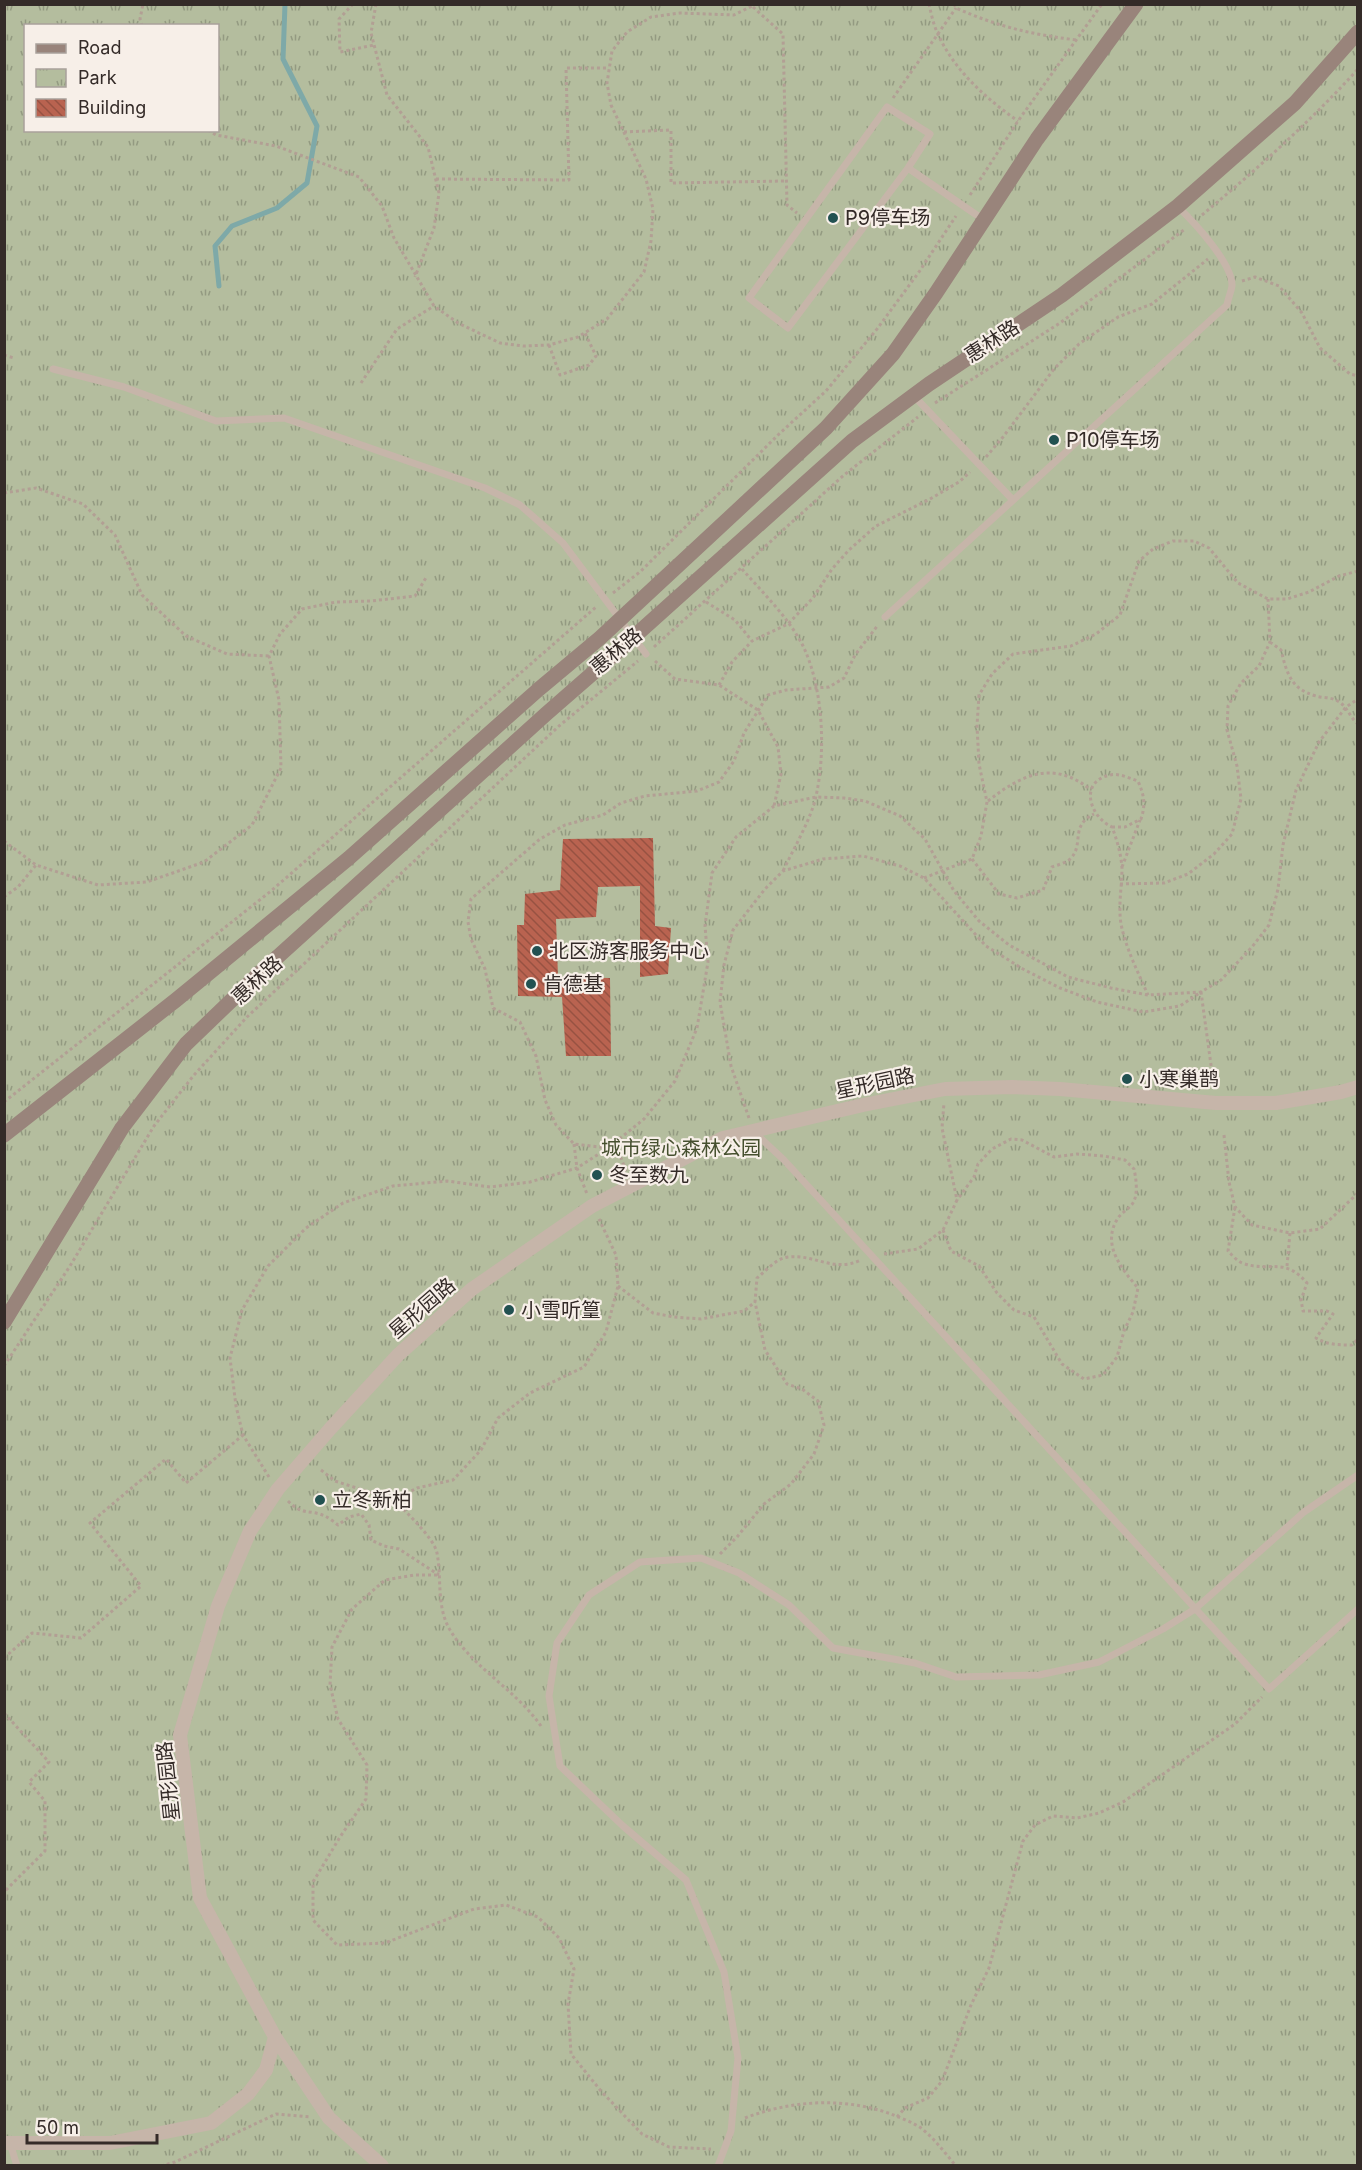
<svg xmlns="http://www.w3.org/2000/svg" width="1362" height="2170" font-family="Inter,'Noto Sans SC',sans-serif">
<defs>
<pattern id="park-tufts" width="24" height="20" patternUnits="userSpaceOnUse" patternTransform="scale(1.5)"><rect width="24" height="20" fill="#b4bd9e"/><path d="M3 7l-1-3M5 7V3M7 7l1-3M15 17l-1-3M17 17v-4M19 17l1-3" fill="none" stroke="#939a81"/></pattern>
<pattern id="building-back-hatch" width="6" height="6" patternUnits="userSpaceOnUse" patternTransform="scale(1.5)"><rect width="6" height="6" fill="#b96350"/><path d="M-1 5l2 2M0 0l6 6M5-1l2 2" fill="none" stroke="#975242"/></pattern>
</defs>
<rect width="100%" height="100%" fill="#efe5dc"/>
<!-- park -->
<path fill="url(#park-tufts)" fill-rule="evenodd" d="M5 5H1357V2165H5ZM26 26H218V130H26Z"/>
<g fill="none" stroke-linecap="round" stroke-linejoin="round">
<!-- stream -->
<path stroke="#7ea9a8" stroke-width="5" d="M219 286 215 246 232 226 277 208 307 183 317 126 283 59 285 4"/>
</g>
<!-- building -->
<path fill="url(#building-back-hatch)" d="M653 838 655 926 671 928 668 974 640 977V886L598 887 596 917 556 919 558 977 610 978 611 1056H566L562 997 518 996 517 925H524L525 894 560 890 563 839Z"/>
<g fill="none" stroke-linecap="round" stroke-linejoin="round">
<!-- path -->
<path stroke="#b29f94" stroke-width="3" stroke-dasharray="3 3" stroke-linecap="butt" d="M353 4 339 19 340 52 374 45
M376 4 371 33 387 95 428 147 439 193 434 228 415 277
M929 4C931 13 933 23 937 32 953 69 985 98 1018 121
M954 4 956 8C996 26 1033 35 1077 40
M753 7 783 34 787 205 797 213
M142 26 140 19 143 4
M893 98 956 8
M208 130 216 135 276 146 359 177 382 206 394 238 434 306 458 323 500 343 523 346 549 345 578 337 607 319 644 272 651 241 653 209 646 179 611 105 607 83 612 51 627 32 651 17 680 13 734 15 756 4
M624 132 671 130V183L785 181
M436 179 569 180 566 68H609
M970 195 1018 121 1102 4
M1202 215C1256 170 1310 122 1358 69
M1242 281 1255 277 1279 286 1302 313 1320 348 1350 374 1358 376
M549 345 560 375 589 365 596 356 585 333
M4 355 14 358
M361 383 397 329 434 306
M935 403 1060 323 1185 229
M986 457 1003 437 1054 369 1079 344 1118 317 1152 304 1208 259
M4 493 36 488 83 504 115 535 142 595 186 636 227 654 269 656
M742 569C763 593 790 619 804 648 823 689 826 752 816 796 812 817 793 850 783 871
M613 593 641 571 779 434 826 391 877 329 919 272 956 216
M706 602 735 620 752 641
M1270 642 1281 650C1287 674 1291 689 1316 696 1322 698 1330 697 1335 700 1347 704 1349 717 1358 724
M654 647 844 475 918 417
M655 661 675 679 719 685 758 710 778 747 781 774 774 806
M719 685 732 662 752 641 788 624 813 598 832 569 849 550 876 526 930 499 959 482 970 472
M988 801C1021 775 1053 759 1091 790
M1112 827H1125L1141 819C1146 804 1144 795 1138 781 1129 778 1119 773 1110 775 1078 782 1090 817 1112 827 1117 840 1121 854 1122 868 1122 887 1118 905 1121 924 1126 949 1138 972 1148 995
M4 841 36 865 98 885 147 882 204 862 252 825 281 768 279 700 269 656 280 634 302 609 336 602 371 601 415 596 427 576
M972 859 999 894 1017 898 1043 890 1052 867C1057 865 1066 863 1070 859 1085 845 1069 826 1094 814
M1122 867 1140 820
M924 878 972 859 981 836 987 802 979 764 977 726 979 695 992 674 1013 654 1071 646 1096 634 1120 615 1139 561 1153 549 1173 541H1194L1209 548 1238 583 1268 599H1287L1309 592 1339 576 1358 571
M1120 884 1164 883 1188 874 1214 854 1232 834 1241 799 1237 766 1227 730 1228 706 1241 683 1259 666 1270 642 1268 599
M4 897 18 887 36 865
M4 1102 271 891 596 607
M749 1118 731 1066 720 1002 724 965 733 930 765 889 783 871 823 859 863 856 900 866 924 878 986 946 1023 969 1060 988 1097 1002 1143 1012 1180 1006 1201 992 1214 1087
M1224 1135 1229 1182 1235 1207 1252 1225 1290 1233 1320 1229 1358 1193
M574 1144 577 1168 587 1194
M626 1171 621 1158 608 1148 574 1144 556 1125 545 1100 536 1056 520 1022 493 1008 485 969 471 939 468 922 471 899 540 839 565 825 603 815 621 803 645 796 697 791 719 782 734 761 744 733 768 695 786 690 829 687 844 678 855 655 878 625
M1235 1207 1228 1251C1232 1255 1237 1261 1242 1263 1270 1273 1284 1256 1307 1283L1301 1300 1303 1311H1327L1333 1314 1316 1338C1327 1345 1340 1345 1352 1345L1358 1339
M943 1230 951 1251 979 1266 997 1293 1014 1310 1034 1317 1062 1364 1084 1379 1103 1375 1117 1357 1124 1331 1133 1312 1138 1288C1121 1268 1101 1244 1118 1218 1122 1212 1131 1208 1134 1201 1138 1192 1136 1178 1134 1169L1125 1160 1104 1156 1077 1154 1054 1157 1022 1140 1011 1139 992 1149 978 1164 974 1177 957 1200
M884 1254 918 1249 943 1230 957 1200 942 1128 944 1103
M1287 1266 1290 1233
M618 1286 653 1313 674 1317 701 1319 744 1311 755 1302 757 1278C767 1270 776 1258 789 1257 814 1254 834 1273 861 1260
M4 1366 70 1266 154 1126 194 1075 247 1017 559 726 638 661
M321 1470 335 1481 394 1500
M269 1477 243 1435 236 1406 230 1358 242 1310 268 1266 306 1228 343 1203 393 1186 447 1181 490 1187 530 1182 577 1168 608 1148 644 1119 675 1081 697 1028 708 962 705 926 712 873 736 837 774 806 816 797 844 798 865 801 900 816 925 839 954 891 979 921 1009 945 1068 977 1111 988 1148 995 1201 992 1221 980 1252 947 1269 925 1278 889 1283 845 1296 790 1319 742 1346 707 1358 699
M288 1501C303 1516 309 1509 325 1516 329 1518 334 1522 338 1525L349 1517 361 1514 369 1525 371 1540 384 1546 399 1549 439 1575
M720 1554 737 1537 764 1504 791 1484 814 1454 824 1425 818 1401 802 1389 787 1384 765 1350 755 1302
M437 1575H415L385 1580 352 1609 332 1647 330 1685 338 1719 367 1765 366 1799 340 1837 313 1882V1920L337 1945 385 1943 474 1909 506 1905 538 1917 559 1938 574 1969 568 2004 571 2054 601 2091 642 2134 669 2147 711 2149
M4 1658 32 1633 81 1638 141 1586 90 1523 166 1459 186 1483 243 1435
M4 1713 49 1762 29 1782 45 1801V1851L4 1892
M541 1726C516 1690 473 1668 450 1630 436 1606 442 1579 437 1553 434 1538 406 1512 394 1500L417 1488 453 1480 481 1450 498 1418 530 1393 584 1367 606 1332 618 1286 616 1255 599 1219
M897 2117 905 2108 928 2098 942 2081 971 2005 989 1968 1023 1841 1035 1825 1053 1816 1077 1818 1099 1813 1123 1802 1235 1724 1262 1697
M745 2118C792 2100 844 2097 891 2114 901 2118 912 2122 921 2128 934 2138 945 2153 956 2166
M161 2166 175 2162 276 2114 310 2117"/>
<!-- service -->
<path stroke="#c6b5a9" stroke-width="7" d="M887 107 930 134 908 168 788 328 749 298Z
M908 168 984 220
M53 369 124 387 216 421 284 418 485 488 520 505 563 543 646 654
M913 395 1012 499
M885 617 1227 305C1228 299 1231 292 1232 286 1233 264 1194 222 1178 207
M753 1131 784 1160 1269 1689 1358 1609
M10 2143 17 2166
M718 2166 731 2131 738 2058 724 1972 686 1880 623 1826 560 1766 549 1696 557 1643 589 1595 640 1562 701 1558 739 1573 789 1605 833 1648 915 1663 956 1677 1039 1675 1099 1662 1163 1629 1195 1609 1304 1512 1358 1475"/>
<!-- minor -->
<path stroke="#c6b5a9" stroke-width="14" d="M4 2143H110L211 2123 248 2094 266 2070 275 2037
M382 2166 329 2118 275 2037 200 1898 180 1735 218 1606 250 1531 278 1489 330 1429 398 1355 472 1289 592 1206 723 1138 863 1105 945 1089 1012 1087 1060 1089 1216 1103H1276L1341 1092 1358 1087"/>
<!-- secondary -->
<path stroke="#99847b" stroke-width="15" d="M4 1135 176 1000 349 858 539 689 600 638 826 428 893 354 936 293 1037 139 1136 4
M4 1322 122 1128 186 1044 262 971 546 714 617 652 852 441 929 384 1062 295 1178 206 1295 103 1358 32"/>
</g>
<!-- markers -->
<g fill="#225151" stroke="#f7efe8" stroke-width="2">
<circle cx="833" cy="218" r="6"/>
<circle cx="1054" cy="440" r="6"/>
<circle cx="537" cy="951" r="6"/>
<circle cx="531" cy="984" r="6"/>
<circle cx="1127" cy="1079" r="6"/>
<circle cx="597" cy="1175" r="6"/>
<circle cx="509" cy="1310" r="6"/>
<circle cx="320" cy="1500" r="6"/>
</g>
<g text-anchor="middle" stroke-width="4.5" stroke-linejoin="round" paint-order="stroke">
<!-- poi labels -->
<g font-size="20" fill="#342b28" stroke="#f7efe8" text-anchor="start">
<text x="845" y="225">P9停车场</text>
<text x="1066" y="447">P10停车场</text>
<text x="549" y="958">北区游客服务中心</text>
<text x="543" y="991">肯德基</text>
<text x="1139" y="1086">小寒巢鹊</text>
<text x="609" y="1182">冬至数九</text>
<text x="521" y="1317">小雪听篁</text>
<text x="332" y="1507">立冬新柏</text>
</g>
<!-- street labels -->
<g font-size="20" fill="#342b28" stroke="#f7efe8">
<text transform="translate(992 341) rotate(-33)" y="7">惠林路</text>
<text transform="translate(616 651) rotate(-40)" y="7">惠林路</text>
<text transform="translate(257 980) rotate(-43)" y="7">惠林路</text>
<text transform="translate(875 1083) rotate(-12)" y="7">星形园路</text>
<text transform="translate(422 1308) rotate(-41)" y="7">星形园路</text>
<text transform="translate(168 1781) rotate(-96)" y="7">星形园路</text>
</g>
<!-- park labels -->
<g font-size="20" fill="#46502f" stroke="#f7efe8">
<text x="681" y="1155">城市绿心森林公园</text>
</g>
</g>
<!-- border -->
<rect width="1362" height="2170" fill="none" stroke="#342b28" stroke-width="12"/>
<!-- legend -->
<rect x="24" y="24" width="195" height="108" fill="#f7efe8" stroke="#a9a19b" stroke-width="1.5"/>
<rect x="36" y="44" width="30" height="9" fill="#99847b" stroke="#a9a19b" stroke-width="1.5"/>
<text x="78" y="54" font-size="18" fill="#342b28">Road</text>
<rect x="36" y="69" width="30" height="18" fill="url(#park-tufts)" stroke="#a9a19b" stroke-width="1.5"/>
<text x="78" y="84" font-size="18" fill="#342b28">Park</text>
<rect x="36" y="99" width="30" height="18" fill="url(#building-back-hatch)" stroke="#a9a19b" stroke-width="1.5"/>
<text x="78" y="114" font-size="18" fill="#342b28">Building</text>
<!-- scale -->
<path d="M27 2134v9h130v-9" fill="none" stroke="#342b28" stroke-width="3"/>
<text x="36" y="2134" font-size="18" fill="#342b28" stroke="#f7efe8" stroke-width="4.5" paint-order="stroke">50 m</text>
</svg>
